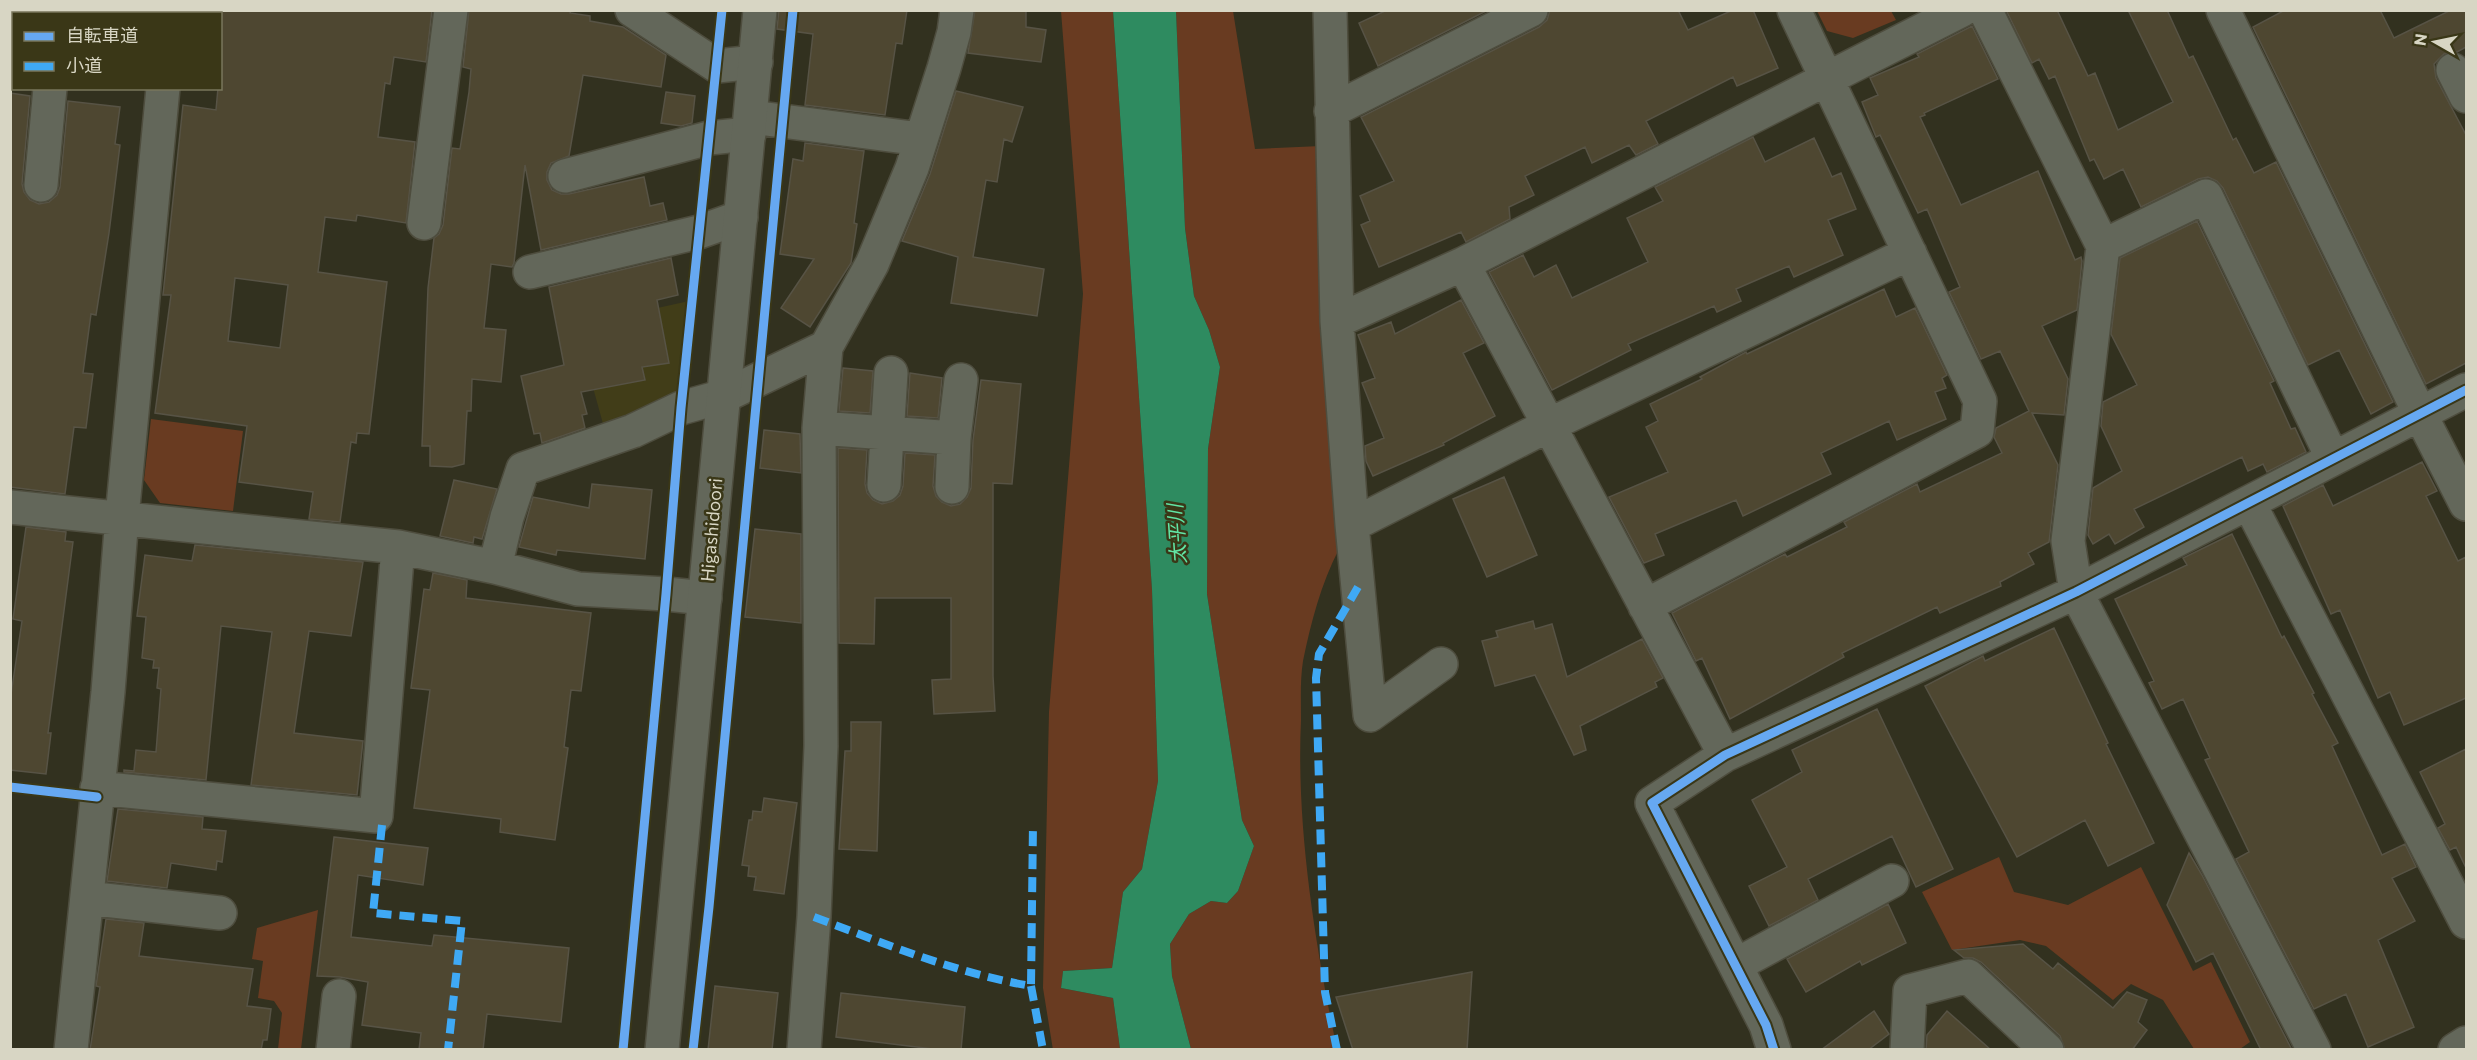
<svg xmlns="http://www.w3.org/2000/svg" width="2477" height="1060" font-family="Commissioner,'Noto Sans JP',sans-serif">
<rect width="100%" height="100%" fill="#32311f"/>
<!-- built -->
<path fill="#413d18" d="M689 301 680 399 605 431 576 326Z"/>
<!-- green -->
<path fill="#693b21" d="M1061 11H1113L1152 590 1158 781 1142 869 1123 892 1112 968 1063 971 1061 988 1113 998 1120 1049 1053 1050 1043 988 1049 712 1083 294Z
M1176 11H1233L1255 149 1321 146 1339 549C1321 584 1311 622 1303 661 1300 680 1301 701 1301 720 1296 826 1315 945 1337 1049H1191L1172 976 1170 944 1189 914 1211 901 1227 903 1238 891 1254 846 1242 820 1207 594 1208 449 1220 367 1209 330 1194 296 1185 228Z
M1817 11H1891L1896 20 1853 38 1827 31Z
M151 419 243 431 233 511 160 503 144 480Z
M1999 857 2014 892 2068 905 2141 867 2193 971 2211 962 2250 1042 2240 1049H2194L2163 1000 2131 984 2113 1000 2046 946 2020 940 1952 950 1922 892Z
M318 910 301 1049H278L282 1013 274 1001 258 998 263 961 252 959 257 928Z"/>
<!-- water -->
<path fill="#2e8b60" d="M1113 11H1176L1185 228 1194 296 1209 330 1220 367 1208 449 1207 594 1242 820 1254 846 1238 891 1227 903 1211 901 1189 914 1170 944 1172 976 1191 1049H1120L1113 998 1061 988 1063 971 1112 968 1123 892 1142 869 1158 781 1152 590Z"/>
<!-- building -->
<path fill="#4e4731" stroke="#575345" stroke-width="1.5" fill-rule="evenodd" d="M220 10H432L426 62 394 57 390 84 385 83 378 137 415 142 406 223 357 215 356 221 325 217 318 272 387 282 369 434 357 433 356 443 351 442 340 522 309 519 313 492 239 482 247 426 155 413 171 295H163L183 105 216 110 218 88H220ZM235 278 288 285 280 348 228 341Z
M469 10H571L570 13 590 16V21L623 27 666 55 661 87 583 75 569 156 551 163 547 172V180L552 190 561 194H569L644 177 650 206 663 203 667 220 541 250 525 165 514 263 512 267 491 264 484 328 506 330 501 382 472 379 471 411H467L464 464 452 467 430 466V446H422L428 288 434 238 439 234 443 225 452 148 460 149 469 92 471 69 463 67Z
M779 10H907L902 44 896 43 885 115 805 105 813 34 777 29Z
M975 10H1026V27L1046 30 1041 62 968 53Z
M1387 10H1488L1378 66 1359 23Z
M1550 10H1678L1688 30 1733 10H1753L1778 68 1737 86 1733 77 1646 121 1658 144 1636 155 1629 145 1592 163 1585 147 1525 176 1534 195 1509 207 1510 219 1466 242 1461 232 1379 267 1361 225 1370 221 1360 196 1394 181 1361 117 1539 27 1547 20Z
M2006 10H2057L2088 76 2095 73 2118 130 2173 102 2128 10H2167L2189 58 2193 56 2233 140 2236 138 2254 173 2276 162 2393 402 2371 414 2339 350 2308 365 2223 188 2217 181 2208 177 2198 179 2141 207 2123 169 2104 179 2094 159 2090 161 2055 76 2049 79 2039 59 2032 63Z
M2285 10H2380L2394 38 2451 10H2466V47L2457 52 2444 54 2434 64 2436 78 2466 135V363L2426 384 2253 27Z
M1972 26 1998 79 1924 113 1925 115 1920 117 1961 205 2038 171 2075 260 2081 257 2082 261 2077 310 2042 326 2068 379 2064 415 2032 413 2058 465 2049 542 2028 553 2034 564 2000 582 2001 586 1940 613 1937 607 1842 653 1844 657 1730 719 1702 658 1696 661 1672 613 1785 554 1787 557 1847 527 1844 522 1917 484 1920 492 2002 453 1994 437 1996 428 2029 411 2000 351 1981 359 1949 292 1960 287 1927 209 1918 213 1880 135 1876 137 1862 102 1878 95 1870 78 1919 57 1917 54Z
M956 91 1023 107 1012 142 1004 139 997 182 986 180 973 257 1044 269 1037 316 951 303 958 257 902 241 930 174Z
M666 92 695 96 692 123 681 126 661 123Z
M10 93 30 96 22 184 24 192 30 200 39 204 49 202 57 195 60 187 68 101 120 107 115 144 120 145 109 233 96 315 91 314 83 373 93 374 86 428 74 427 65 494 10 487Z
M1753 137 1765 162 1814 138 1832 177 1841 173 1856 209 1828 220 1843 255 1794 277 1789 266 1736 289 1741 301 1717 312 1714 306 1628 344 1631 350 1552 390 1489 272 1523 255 1534 277 1556 265 1572 298 1648 262 1627 218 1663 201 1655 187Z
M805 143 864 151 854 223 857 224 851 263 810 327 781 308 814 259 780 254 793 159 803 161Z
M2197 221 2274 381 2270 383 2291 429 2295 428 2306 452 2267 472 2263 464 2248 471 2242 457 2134 509 2144 527 2115 544 2109 534 2093 544 2088 535 2093 488 2122 471 2101 426 2103 402 2137 385 2111 334 2120 258Z
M671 258 678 295 657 300 669 363 642 367 645 380 581 392 587 414 582 415 585 428 542 443 540 433 534 434 521 376 564 365 549 287Z
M1884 289 1896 317 1915 308 1947 375 1942 378 1946 388 1935 392 1946 419 1897 440 1889 421 1821 453 1831 474 1743 516 1736 500 1655 534 1664 555 1644 563 1609 497 1668 472 1646 427 1658 421 1650 404 1702 379 1700 377 1746 352 1747 354Z
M1461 300 1484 343 1463 353 1495 416 1443 443 1444 445 1373 476 1366 461 1365 446 1384 438 1362 383 1375 378 1358 335 1391 322 1395 334Z
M843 368 873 371 870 413 839 411Z
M910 373 942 378 938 418 907 416Z
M981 380 1021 384 1012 484 993 483V676L995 711 934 714 932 680 951 679V598H875L874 644 839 643 838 448 867 450 865 484 867 493 873 500 882 504 893 501 900 495 903 486 905 453 935 455 933 486 936 496 942 502 951 506 960 504 967 497 971 488 973 440Z
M764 430 800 434 801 473 760 468Z
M2422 462 2437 491 2426 496 2458 561 2466 557V698L2404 725 2390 692 2378 698 2340 610 2331 614 2283 506 2323 485 2333 506Z
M1504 477 1537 555 1487 577 1453 499Z
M454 480 497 489 482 539 474 537 473 543 440 536Z
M592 484 652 490 645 559 557 550 556 555 519 547 533 497 589 508Z
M26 527 66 532 65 541 73 542 48 733H51L46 774 10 770V701L22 621 13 619Z
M755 529 801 534V623L745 617Z
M2232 534 2282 638 2284 636 2314 693 2312 694 2338 743 2332 746 2382 855 2405 844 2416 867 2392 878 2415 921 2378 940 2414 1027 2368 1047 2346 994 2314 1009 2236 859 2249 852 2205 760 2210 758 2183 699 2162 709 2149 683 2154 681 2115 599 2187 565 2183 558Z
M195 545 363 562 351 636 309 631 294 733 363 741 357 795 251 785 272 632 221 626 206 780 124 772V770L134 771 136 750 156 752 161 689 157 688 159 668H153L154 660 142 658 146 617 137 616 145 555 192 561Z
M433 573 467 580 466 598 591 613 581 691 571 690 564 747 568 748 555 840 500 832 501 819 414 808 430 690 411 688 424 589 430 590Z
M1533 621 1535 629 1552 624 1567 677 1642 639 1663 678 1655 682 1657 687 1580 726 1586 750 1574 755 1535 675 1495 686 1482 641 1498 637 1496 631Z
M2054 628 2108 743 2106 744 2154 843 2108 866 2085 820 2017 857 1925 686 1983 656 1985 661Z
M1877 709 1953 869 1916 887 1892 836 1808 879 1818 900 1769 926 1749 886 1787 867 1752 800 1802 772 1792 750Z
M851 722H881L877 851 839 849 845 751H851Z
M2466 749V868L2456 847 2450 850 2438 828 2445 824 2420 772Z
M764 798 797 803 784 894 754 890 756 877 748 876 749 866 742 865 749 820H752L753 811 762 812Z
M118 809 203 817 202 829 226 831 222 862 217 861 216 870 171 863 167 888 107 881Z
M334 837 428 848 423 885 358 875 351 937 432 946 434 935 569 948 561 1022 487 1014 483 1050H419L421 1033 362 1025 368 982 340 977 317 976Z
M2189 853 2202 875 2292 1050H2261L2213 953 2196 962 2167 905Z
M1888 904 1906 943 1862 965 1860 961 1806 992 1787 959Z
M106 919 144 923 139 956 253 969 247 1006 271 1009 267 1040H263L261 1050H90L100 987 96 986Z
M2023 944 2053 969 2058 963 2113 1008 2127 992 2147 1000 2138 1022 2147 1030 2132 1050H2065L2060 1036 1981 962 1973 958H1964L1954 950Z
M1472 972 1467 1050H1353L1336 997Z
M715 986 778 993 772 1050H708Z
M841 993 965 1007 961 1050H941L836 1037Z
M1874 1011 1889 1034 1868 1050H1821Z
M1947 1011 1991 1050H1926L1927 1035Z"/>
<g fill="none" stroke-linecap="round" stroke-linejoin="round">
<defs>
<path id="minor" d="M632 10 717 66 756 62
M1330 10 1337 321 1352 525 1370 715 1441 664
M1985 10 2103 246 2068 541 2076 592 2314 1050
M2223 10 2420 414 2466 504
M58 14V10
M170 14 171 10
M2453 70 2466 96
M1331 111 1531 10
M751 117 920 139
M565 176 709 138 749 134
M41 185 50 88
M424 223 451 10
M2103 246 2206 196 2333 459
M1463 264 1725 755
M530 272 699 232 741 217
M1337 321 1463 264 1962 10
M819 428 954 438
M884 485 891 373
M952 487 954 438 961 380
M2249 503 2466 922
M10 507 398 547 495 567 578 589 666 594 705 598
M1352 525 1549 425 1910 253
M495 567 507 517 523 469 633 431 681 408 724 396 826 347
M1645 606 1977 431 1980 401 1794 10
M97 788 376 816 398 547
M87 898 220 913
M1736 965 1892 881
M71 1050 108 692 122 517 163 88
M333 1050 339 996
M804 1050 814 917 821 746 819 428 826 347 872 264 912 168 944 68 954 32 957 10
M1774 1050 1766 1025 1652 803 1725 755 2076 592 2466 390
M1907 1050 1910 991 1968 976 2047 1050
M2455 1050 2466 1043"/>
<path id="tertiary" d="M662 1050 760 10"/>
</defs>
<!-- minor casing -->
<use href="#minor" stroke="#4e4d3e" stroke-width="36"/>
<!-- tertiary casing -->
<use href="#tertiary" stroke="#4e4d3e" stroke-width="36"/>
<!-- minor -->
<use href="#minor" stroke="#63675a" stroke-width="33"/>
<!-- tertiary -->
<use href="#tertiary" stroke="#63675a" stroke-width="33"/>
<!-- quiet -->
<path stroke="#3fa9f5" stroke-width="8" stroke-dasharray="15 8" stroke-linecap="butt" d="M382 825 373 913 462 921 448 1050
M814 917C886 944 955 973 1031 986L1033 824
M1031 986 1043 1050
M1337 1050 1325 992 1316 678 1319 654 1358 587"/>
<defs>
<path id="cycleway" d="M10 787 97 797
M623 1050 666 594 681 408 722 10
M693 1050 709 907 793 10
M1774 1050 1766 1025 1652 803 1725 755 2076 592 2466 390"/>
</defs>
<!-- cycleway casing -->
<use href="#cycleway" stroke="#3a3717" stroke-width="13"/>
<!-- cycleway -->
<use href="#cycleway" stroke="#66a8f1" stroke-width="9"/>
</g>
<g text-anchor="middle" stroke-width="5" stroke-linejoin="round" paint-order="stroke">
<!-- street labels -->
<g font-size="18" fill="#d8d6c4" stroke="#3a3717">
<text transform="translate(712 530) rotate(-85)" y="6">Higashidoori</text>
</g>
<!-- water labels -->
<g font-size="20" font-style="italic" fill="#62e5a5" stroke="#3a3717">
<text transform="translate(1177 534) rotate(-94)" y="7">太平川</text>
</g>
</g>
<!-- border -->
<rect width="2477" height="1060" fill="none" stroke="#d8d6c4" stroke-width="24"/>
<!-- legend -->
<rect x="12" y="12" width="210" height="78" fill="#3a3717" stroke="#79775c" stroke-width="1.5"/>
<rect x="24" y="32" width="30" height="9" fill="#66a8f1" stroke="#79775c" stroke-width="1.5"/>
<text x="66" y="42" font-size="18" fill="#d8d6c4">自転車道</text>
<rect x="24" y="62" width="30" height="9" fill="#3fa9f5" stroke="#79775c" stroke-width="1.5"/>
<text x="66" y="72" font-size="18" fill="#d8d6c4">小道</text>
<!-- north arrow -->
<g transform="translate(2435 42) rotate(279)" stroke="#3a3717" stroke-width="4.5" paint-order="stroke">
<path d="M0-4.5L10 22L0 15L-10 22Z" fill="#d8d6c4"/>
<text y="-9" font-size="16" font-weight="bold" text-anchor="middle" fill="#d8d6c4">N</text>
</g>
</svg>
